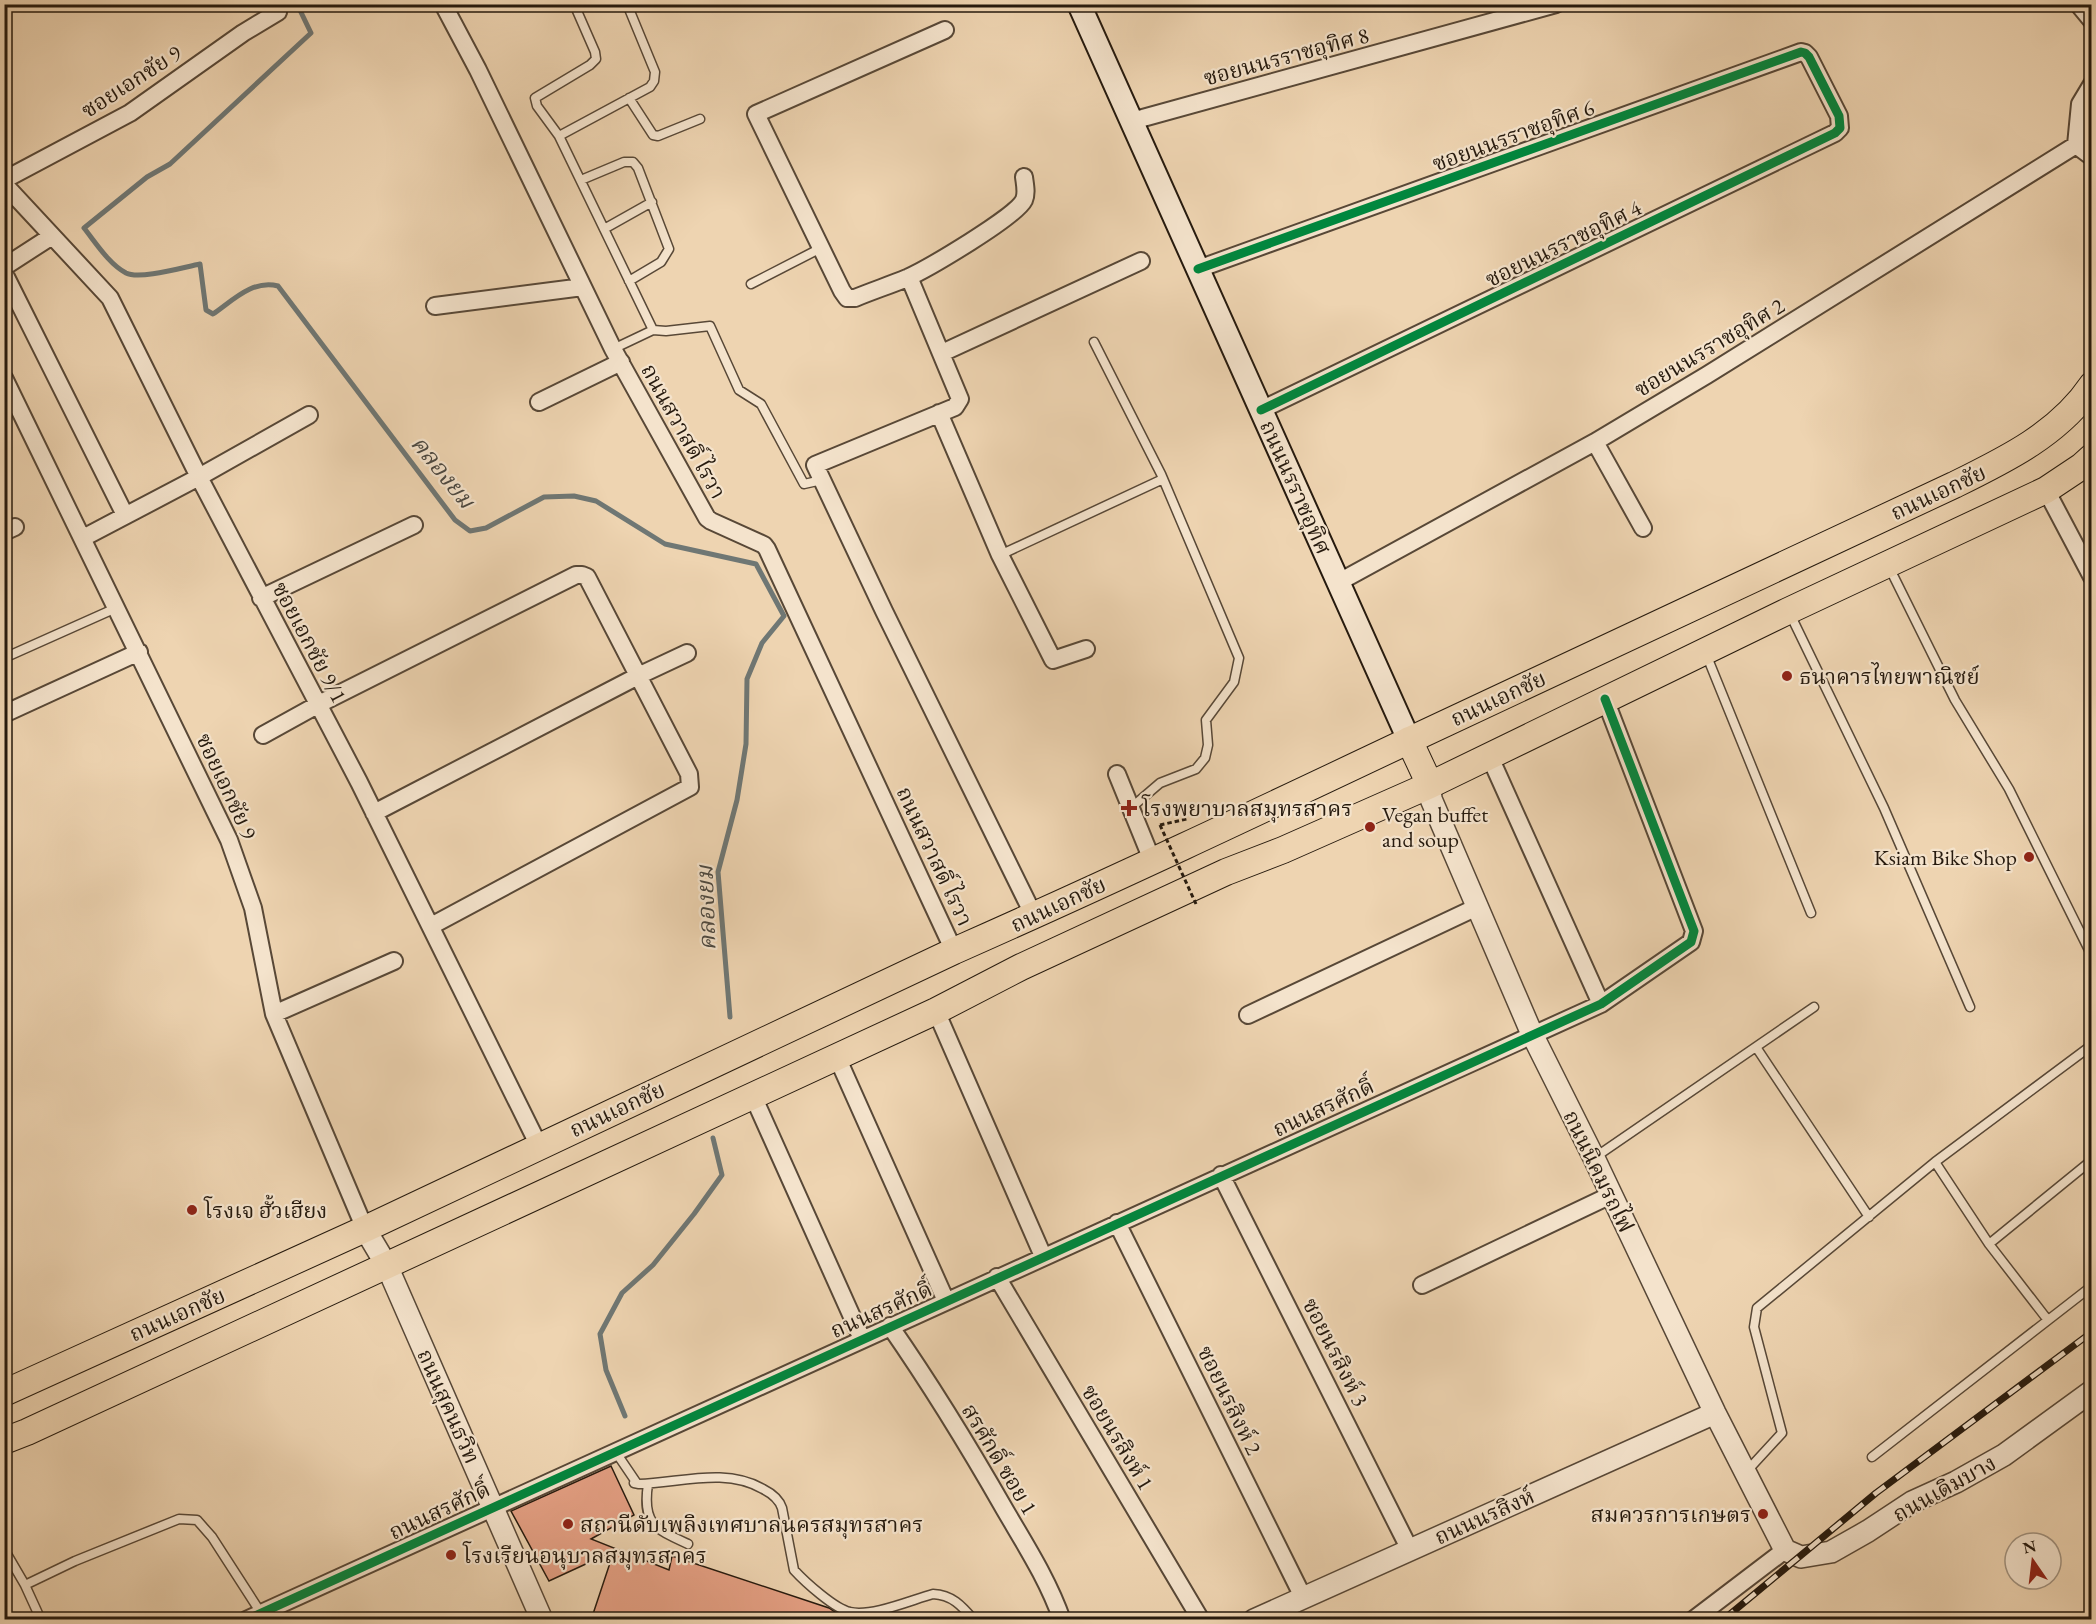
<svg xmlns="http://www.w3.org/2000/svg" width="2096" height="1624" font-family="'EB Garamond','Noto Serif Thai',serif">
<rect width="100%" height="100%" fill="#eed4b1"/>
<filter id="stains"><feTurbulence type="fractalNoise" baseFrequency=".00333" numOctaves="4"/><feColorMatrix values="0 0 0 0 .2 0 0 0 0 .09 0 0 0 0 .02 0 0 0 .5 -.17"/></filter>
<radialGradient id="worn" r=".72"><stop offset=".6" stop-color="#630" stop-opacity="0"/><stop offset="1" stop-color="#630" stop-opacity=".3"/></radialGradient>
<g fill="none" stroke-linecap="round" stroke-linejoin="round">
<!-- stream -->
<path stroke="#6f7774" stroke-width="5" d="M297 4 311 33 170 164 147 177 84 228C96 243 109 264 126 273 140 280 184 267 200 264L206 310 213 314C232 301 253 279 278 286L455 520 470 531 486 528 544 497 574 496 596 501 665 544 756 564 784 616 762 643 747 679 746 744 737 800 718 872 730 1017
M625 1416 606 1370 600 1334 622 1293 653 1265 694 1214 722 1175 713 1138"/>
</g>
<!-- building -->
<path fill="#e5a084" stroke="#261a0e" stroke-width="1.5" d="M611 1466 634 1515 591 1539 669 1570 672 1556 829 1608 841 1616 853 1620H591L614 1551 549 1581 511 1511Z"/>
<g fill="none" stroke-linecap="round" stroke-linejoin="round">
<defs>
<path id="service" d="M629 98 653 135 658 136 700 119
M559 136 537 106 535 98 590 65 596 59 595 52 574 4
M581 180 624 162H633L638 168 669 249 661 262 629 281
M604 229 652 202
M751 284 821 248
M653 330 666 331 710 326 739 390 761 404 804 484 822 480
M1094 342 1161 474 1239 658 1234 682 1206 720 1208 745 1205 758 1196 769 1160 783 1132 807
M613 349 653 330 559 136 650 87 654 81 655 72 627 4
M1000 555 1163 479
M1889 567 1955 700 2009 789 2092 956
M1790 614 1884 808 1970 1007
M1706 654 1811 913
M4 658 116 608
M1756 1047 1869 1217
M1594 1158 1814 1007
M1935 1162 1989 1244 2047 1319
M1989 1244 2092 1160
M615 1451 636 1482 634 1483 639 1484C680 1483 725 1467 763 1489 771 1493 779 1499 782 1508L794 1570C805 1582 835 1609 850 1612 872 1617 911 1600 933 1594 952 1595 961 1605 974 1620
M1872 1457 2092 1286
M1747 1471 1782 1433 1754 1327 1757 1308 1935 1162 2092 1045
M648 1484C642 1524 655 1529 688 1544
M4 1549 25 1585 41 1620
M25 1585 75 1561 179 1519 197 1520 212 1537 261 1613"/>
<path id="minor" d="M443 4 478 70 613 349 707 518 711 521 764 545 767 549 954 951
M2078 4 2092 21
M945 30 756 114 842 291 847 298H855C872 291 890 285 907 278 927 269 1016 217 1024 200 1027 193 1025 185 1024 177
M1132 121 1556 4
M2076 145 2080 104 2092 84
M4 180 130 113 243 33 278 12
M4 184 110 298 199 477 359 782 539 1146
M4 267 52 236
M1198 269 1801 52 1805 53 1809 57 1839 116 1840 128 1835 133 1261 410
M4 273 125 515
M909 277 960 399 955 407 815 465 884 611 1034 916
M435 306 583 287
M942 353 1141 261
M4 378 229 840 253 908 274 1014 365 1229
M539 402 621 362
M939 413 1000 555 1053 660 1086 649
M1595 442 1643 528
M2046 490 2092 577
M4 532 15 527
M83 538 199 477 309 415
M1339 582 1595 442 1707 375 2076 145 2092 157
M261 598 414 525
M4 714 139 652
M263 735 319 704 576 575H582L587 577 689 774 690 787 431 926
M1489 755 1601 1004
M1117 774 1152 860
M374 813 638 676 687 653
M936 1011 1043 1256
M274 1014 394 961
M1248 1015 1477 907
M837 1057 946 1301
M753 1096 862 1339
M1221 1175 1410 1550
M1117 1223 1303 1597
M997 1277 1201 1620
M1422 1285 1611 1195
M890 1326C931 1385 969 1447 1005 1510 1026 1546 1048 1580 1062 1620
M246 1620 1601 1004 1691 942 1694 931 1605 699
M1693 1620 1785 1550"/>
<path id="tertiary" d="M1430 785 1431 799 1532 1034 1594 1158 1715 1413 1785 1550 1801 1557 1831 1552 1868 1531 1912 1502 1956 1482 2004 1455 2092 1391
M365 1229 387 1266 542 1620
M1254 1620 1715 1413"/>
<path id="secondary" d="M1079 4 1409 740"/>
<path id="primary" d="M1409 740 1430 785
M4 1393 365 1229 954 951C1108 883 1260 811 1412 739 1592 653 1773 569 1954 485 2005 460 2059 434 2092 385
M4 1441 27 1432 936 1011 1021 967 1226 872 1283 850 1430 785 1788 611 2046 490 2082 466 2092 457"/>
</defs>
<!-- service casing -->
<use href="#service" stroke="#584837" stroke-width="11"/>
<!-- minor casing -->
<use href="#minor" stroke="#584837" stroke-width="20"/>
<!-- tertiary casing -->
<use href="#tertiary" stroke="#584837" stroke-width="24"/>
<!-- secondary casing -->
<use href="#secondary" stroke="#261a0e" stroke-width="26"/>
<!-- primary casing -->
<use href="#primary" stroke="#261a0e" stroke-width="28"/>
<!-- path -->
<path stroke="#261a0e" stroke-width="3" stroke-dasharray="4.5 3" stroke-linecap="butt" d="M1160 825 1187 819"/>
<!-- service -->
<use href="#service" stroke="#f4e3cc" stroke-width="8"/>
<!-- minor -->
<use href="#minor" stroke="#f4e3cc" stroke-width="16"/>
<!-- tertiary -->
<use href="#tertiary" stroke="#f4e3cc" stroke-width="21"/>
<!-- secondary -->
<use href="#secondary" stroke="#f4e3cc" stroke-width="22"/>
<!-- primary -->
<use href="#primary" stroke="#eed4b1" stroke-width="26"/>
<defs>
<path id="rail" d="M1723 1620 1876 1493 2092 1332"/>
</defs>
<!-- rail casing -->
<use href="#rail" stroke="#261a0e" stroke-width="7"/>
<!-- rail -->
<use href="#rail" stroke="#f4e3cc" stroke-width="4.5" stroke-dasharray="14" stroke-linecap="butt"/>
<!-- path-bridge -->
<path stroke="#261a0e" stroke-width="3" stroke-dasharray="4.5 3" stroke-linecap="butt" d="M1160 825 1196 904"/>
<defs>
<path id="cycleway" d="M1198 269 1801 52 1805 53 1809 57 1839 116 1840 128 1835 133 1261 410
M246 1620 1601 1004 1691 942 1694 931 1605 699"/>
</defs>
<!-- cycleway casing -->
<use href="#cycleway" stroke="#f4e3cc" stroke-width="13"/>
<!-- cycleway -->
<use href="#cycleway" stroke="#00873e" stroke-width="9"/>
</g>
<!-- markers -->
<g fill="#8f2418" stroke="#f4e3cc" stroke-width="2">
<circle cx="1787" cy="676" r="6"/>
<path d="M1126 799h6v6h6v6h-6v6h-6v-6h-6v-6h6z"/>
<circle cx="1370" cy="827" r="6"/>
<circle cx="2029" cy="857" r="6"/>
<circle cx="192" cy="1210" r="6"/>
<circle cx="1763" cy="1514" r="6"/>
<circle cx="568" cy="1524" r="6"/>
<circle cx="451" cy="1555" r="6"/>
</g>
<g text-anchor="middle" stroke-width="4.5" stroke-linejoin="round" paint-order="stroke">
<!-- street labels -->
<g font-size="22" fill="#261a0e" stroke="#f4e3cc">
<text transform="translate(1286 56) rotate(-15)" y="8">ซอยนนรราชอุทิศ 8</text>
<text transform="translate(131 81) rotate(-33)" y="8">ซอยเอกชัย 9</text>
<text transform="translate(1513 135) rotate(-20)" y="8">ซอยนนรราชอุทิศ 6</text>
<text transform="translate(1563 243) rotate(-26)" y="8">ซอยนนรราชอุทิศ 4</text>
<text transform="translate(1709 347) rotate(-31)" y="8">ซอยนนรราชอุทิศ 2</text>
<text transform="translate(684 431) rotate(61)" y="8">ถนนสวาสดิ์ ไรวา</text>
<text transform="translate(1296 487) rotate(66)" y="8">ถนนนรราชอุทิศ</text>
<text transform="translate(1938 492) rotate(-25)" y="8">ถนนเอกชัย</text>
<text transform="translate(310 642) rotate(62)" y="8">ซอยเอกชัย 9/1</text>
<text transform="translate(1498 698) rotate(-25)" y="8">ถนนเอกชัย</text>
<text transform="translate(227 786) rotate(65)" y="8">ซอยเอกชัย 9</text>
<text transform="translate(935 856) rotate(65)" y="8">ถนนสวาสดิ์ ไรวา</text>
<text transform="translate(1058 904) rotate(-25)" y="8">ถนนเอกชัย</text>
<text transform="translate(1323 1107) rotate(-25)" y="8">ถนนสรศักดิ์</text>
<text transform="translate(617 1109) rotate(-25)" y="8">ถนนเอกชัย</text>
<text transform="translate(1599 1171) rotate(64)" y="8">ถนนนิคมรถไฟ</text>
<text transform="translate(881 1309) rotate(-24)" y="8">ถนนสรศักดิ์</text>
<text transform="translate(177 1314) rotate(-24)" y="8">ถนนเอกชัย</text>
<text transform="translate(1336 1352) rotate(63)" y="8">ซอยนรสิงห์ 3</text>
<text transform="translate(1230 1400) rotate(64)" y="8">ซอยนรสิงห์ 2</text>
<text transform="translate(449 1406) rotate(66)" y="8">ถนนสุคนธวิท</text>
<text transform="translate(1118 1437) rotate(59)" y="8">ซอยนรสิงห์ 1</text>
<text transform="translate(1000 1459) rotate(59)" y="8">สรศักดิ์ ซอย 1</text>
<text transform="translate(1944 1488) rotate(-29)" y="8">ถนนเดิมบาง</text>
<text transform="translate(439 1510) rotate(-25)" y="8">ถนนสรศักดิ์</text>
<text transform="translate(1484 1516) rotate(-24)" y="8">ถนนนรสิงห์</text>
</g>
<!-- poi labels -->
<g font-size="22" fill="#261a0e" stroke="#f4e3cc" text-anchor="start">
<text x="1799" y="684">ธนาคารไทยพาณิชย์</text>
<text x="1142" y="816">โรงพยาบาลสมุทรสาคร</text>
<text x="1382" y="822">Vegan buffet<tspan x="1382" dy="25">and soup</tspan></text>
<text x="2017" y="865" text-anchor="end">Ksiam Bike Shop</text>
<text x="204" y="1218">โรงเจ ฮั้วเฮียง</text>
<text x="1751" y="1522" text-anchor="end">สมควรการเกษตร</text>
<text x="580" y="1532">สถานีดับเพลิงเทศบาลนครสมุทรสาคร</text>
<text x="463" y="1563">โรงเรียนอนุบาลสมุทรสาคร</text>
</g>
<!-- water labels -->
<g font-size="24" font-style="italic" fill="#4b4841" stroke="#f4e3cc">
<text transform="translate(443 472) rotate(51)" y="8">คลองยม</text>
<text transform="translate(706 908) rotate(-92)" y="8">คลองยม</text>
</g>
</g>
<!-- margin -->
<rect width="2096" height="1624" fill="none" stroke="#eed4b1" stroke-width="24"/>
<rect x="6" y="6" width="2084" height="1612" fill="none" stroke="#261a0e" stroke-width="3"/>
<rect x="12" y="12" width="2072" height="1600" fill="none" stroke="#261a0e" stroke-width="1.5"/>
<!-- north arrow -->
<g transform="translate(2033 1561) rotate(346)"><circle r="28" fill="#f4e3cc" stroke="#a29380" stroke-width="1.5"/>
<path d="M0-4.5L10 22L0 15L-10 22Z" fill="#8f2418"/>
<text y="-9" font-size="16" font-weight="bold" text-anchor="middle" fill="#261a0e">N</text>
</g>
<rect width="100%" height="100%" filter="url(#stains)"/>
<rect width="100%" height="100%" fill="url(#worn)"/>
</svg>
